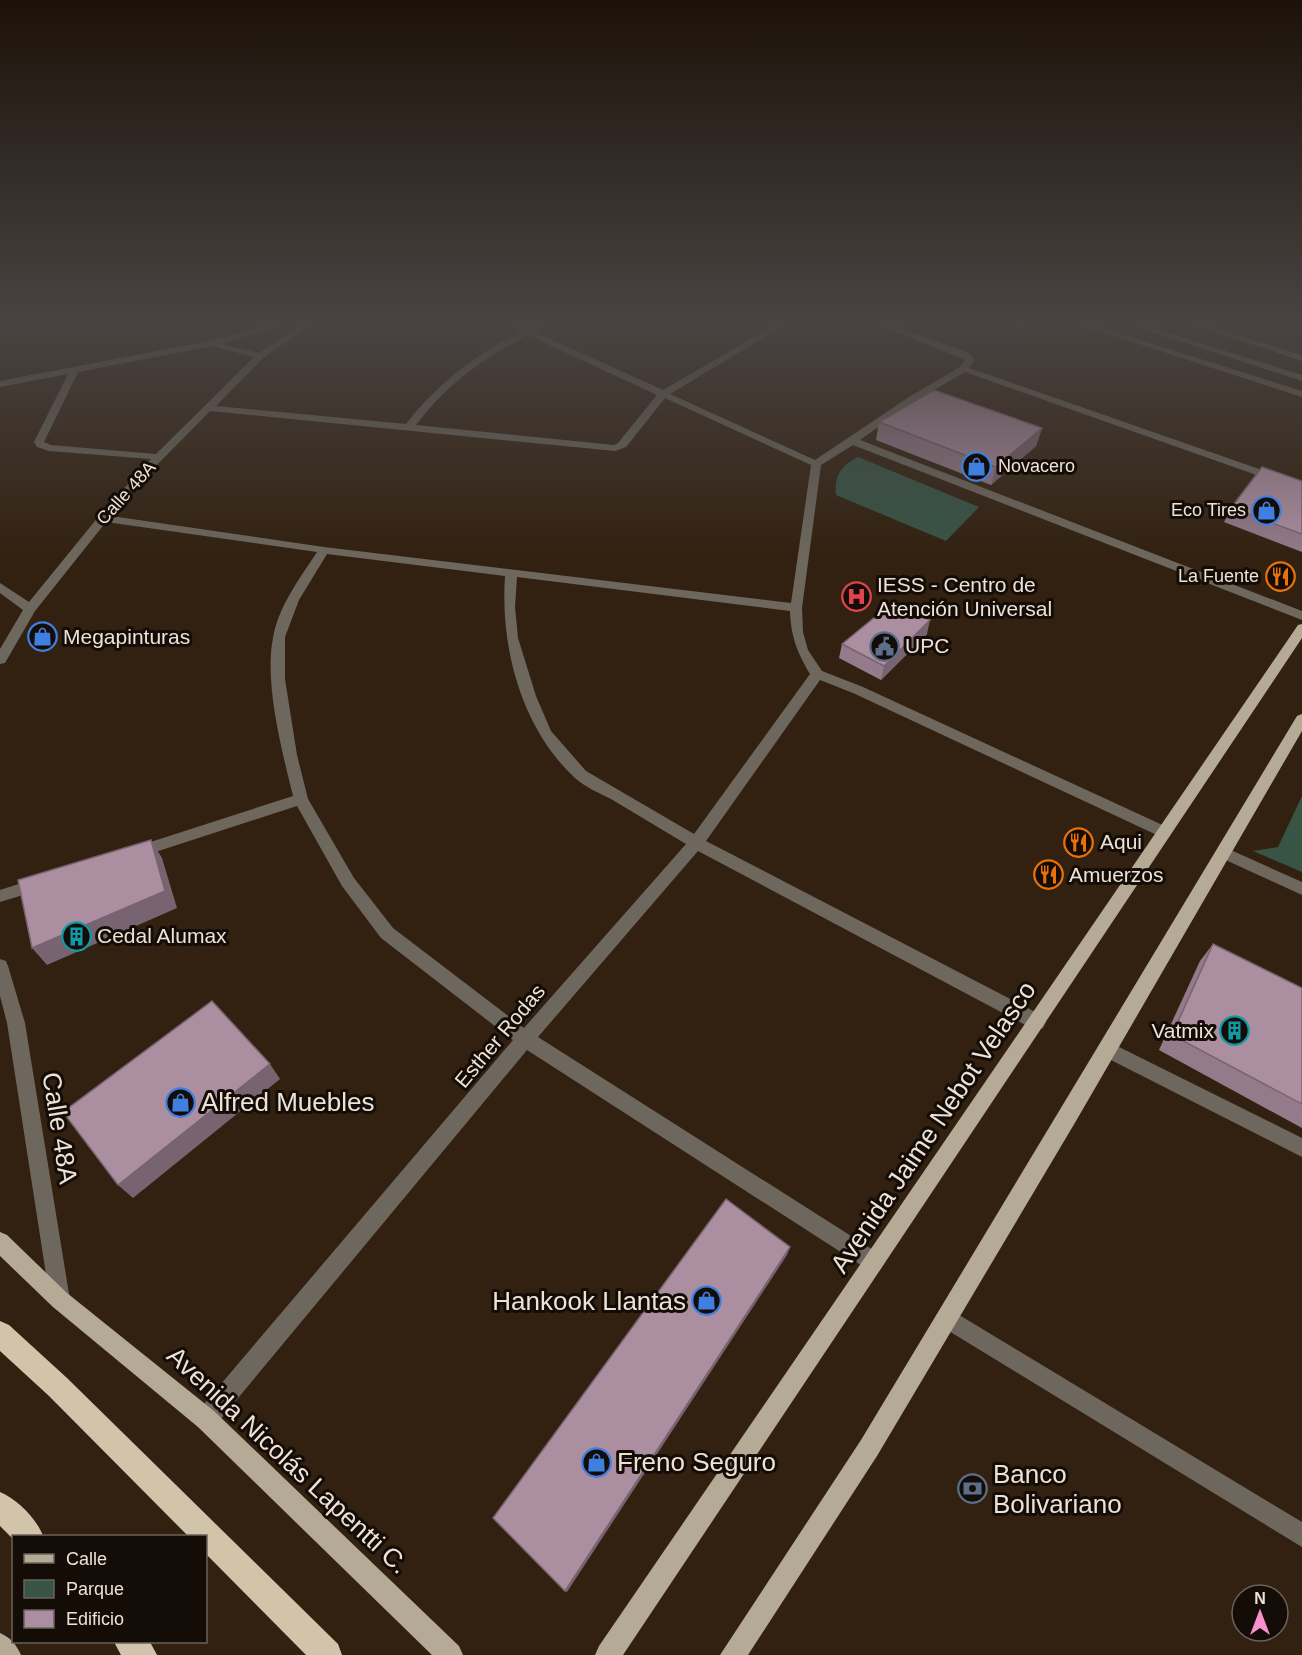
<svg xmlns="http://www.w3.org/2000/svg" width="1302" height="1655" font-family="Helvetica,sans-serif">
<rect width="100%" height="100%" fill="#322110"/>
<!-- green -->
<path fill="#375445" d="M858 457 979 507 946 541 836 495C834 475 841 466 858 457Z
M1302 796V872L1253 851 1278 847Z"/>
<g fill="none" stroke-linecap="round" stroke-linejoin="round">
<!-- minor -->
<path fill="#6d675d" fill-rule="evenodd" d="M266 326H280L222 344 259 353 299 326H309L263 358 216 406 406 424C437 384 475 354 521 332L511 326 528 329 537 327 538 329 535 332 663 390 773 326H783L670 394 815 460 909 397 960 367 965 360 881 326H894L967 352 975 359 969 368 1302 484V491L965 372 915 401 860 440 1302 611V620L853 445 821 465 802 608 803 632 808 650 822 671 863 687 1169 828 1172 832 1169 836H1159L853 693 820 680 706 841 1043 1016 1046 1022 1043 1028 1037 1030 1031 1028 698 851 538 1037 881 1255 884 1262 881 1269 874 1272 867 1269 527 1050 214 1427 206 1430 198 1427 195 1419 198 1411 513 1040 381 938 342 886 297 806 137 858 132 856 129 852 132 848 293 796C282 751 264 683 273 638 278 607 300 578 317 552L106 522 35 611 5 663 0 664V649L23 610 0 593V583L29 602 99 516 151 459 49 451 37 447 34 442 68 374 0 387V381L209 341ZM528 335 657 395 618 443 614 445 416 425C445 386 484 357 528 335ZM212 346 254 357 156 454 51 445 44 442 78 372ZM665 398 811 465 791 603 324 547 111 516 147 475 210 411 615 451 626 447ZM327 554 505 576C500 647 521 728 575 778 585 787 599 793 611 799 636 814 661 829 686 844L524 1028 393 928 354 878 308 799 297 755 285 679V637L299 600ZM517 577 790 611C791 637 797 652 810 674L694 834 586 771 551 731 536 696 518 638 515 607Z
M1083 326H1096L1302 391V397Z
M1134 326H1147L1302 375V381Z
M1196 326H1209L1302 355V361Z
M1224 847 1302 882V895L1219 857 1216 853 1219 849Z
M37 878 43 879 45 884 43 889 0 902V890Z
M0 959 6 961 8 966 25 1023 70 1300 67 1307 60 1310 53 1307 50 1300 7 1023 0 996Z
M1107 1041 1302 1138V1157L1101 1055 1098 1049 1101 1043Z
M946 1307 1302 1522V1547L939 1325 935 1318 939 1311Z"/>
<!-- major -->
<path fill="#b5aa95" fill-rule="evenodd" d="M1302 624V638L623 1655H595L599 1646 1298 625Z
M1302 714V731L1076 1121 877 1456 748 1655H720L861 1440 1297 716Z
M0 1232 7 1235 67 1293 214 1411 459 1646 463 1655H432L198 1427 53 1307 0 1256Z
M0 1633C11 1638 16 1644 21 1655H0Z"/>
<!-- highway -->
<path fill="#d2c4ab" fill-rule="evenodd" d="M0 1321 9 1325 67 1378 338 1644 342 1655H306L206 1554V1536H188L49 1396 0 1351Z
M0 1492C17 1499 37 1519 43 1536H14V1540L0 1526Z
M114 1642H150L157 1655H121Z"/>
</g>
<!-- wall -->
<path fill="#947a8a" d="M879 422 1042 428 1036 446 991 485 876 440Z
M1302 481V552L1224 522 1231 508Z
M927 634 881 680 839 658 842 644Z
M1213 944 1302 988V1128L1159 1050 1200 961Z"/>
<!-- shaded-wall -->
<path fill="#786371" d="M1042 428 1036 446 991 485 996 467Z
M930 620 927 634 881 680 884 666Z
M151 840 162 858 177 908 47 965 32 948Z
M270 1064 280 1079 133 1198 118 1185Z
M790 1247 787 1255 567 1592 565 1591Z"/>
<!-- building -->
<path fill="#ac8ea1" stroke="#786371" stroke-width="1.5" d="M934 390 1042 428 996 467 879 422Z
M1262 467 1302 481V534L1231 508Z
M892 603 930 620 884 666 842 644Z
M151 840 165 891 32 948 18 880Z
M1213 944 1302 988V1104L1172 1035Z
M212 1001 270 1064 118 1185 63 1112Z
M726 1199 790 1247 565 1591 493 1518Z"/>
<!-- sky -->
<linearGradient id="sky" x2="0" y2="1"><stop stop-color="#1c1209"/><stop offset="0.58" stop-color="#494342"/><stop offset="1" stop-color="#494342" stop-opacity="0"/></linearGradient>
<rect width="1302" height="558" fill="url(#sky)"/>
<!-- icons -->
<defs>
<symbol id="shop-ring" viewBox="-11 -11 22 22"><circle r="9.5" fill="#140c06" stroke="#3f7fe0" stroke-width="1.5"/><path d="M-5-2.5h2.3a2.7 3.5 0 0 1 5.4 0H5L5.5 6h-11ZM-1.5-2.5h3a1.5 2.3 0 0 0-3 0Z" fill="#3f7fe0"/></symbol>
<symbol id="restaurant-ring" viewBox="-11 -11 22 22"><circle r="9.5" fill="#140c06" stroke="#e8710a" stroke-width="1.5"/><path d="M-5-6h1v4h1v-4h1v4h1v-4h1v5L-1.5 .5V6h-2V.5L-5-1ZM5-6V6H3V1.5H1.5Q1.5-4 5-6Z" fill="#e8710a"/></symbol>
<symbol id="hospital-ring" viewBox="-11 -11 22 22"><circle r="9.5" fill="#140c06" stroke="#e0444e" stroke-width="1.5"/><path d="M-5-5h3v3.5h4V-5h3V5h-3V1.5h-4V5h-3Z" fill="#e0444e"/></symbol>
<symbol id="civic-ring" viewBox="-11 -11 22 22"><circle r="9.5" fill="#140c06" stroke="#5c6f8a" stroke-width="1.5"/><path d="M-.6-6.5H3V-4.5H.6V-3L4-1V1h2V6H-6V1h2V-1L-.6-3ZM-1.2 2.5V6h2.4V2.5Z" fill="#5c6f8a"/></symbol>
<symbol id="building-ring" viewBox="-11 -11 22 22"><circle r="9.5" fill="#140c06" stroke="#0f9aa8" stroke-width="1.5"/><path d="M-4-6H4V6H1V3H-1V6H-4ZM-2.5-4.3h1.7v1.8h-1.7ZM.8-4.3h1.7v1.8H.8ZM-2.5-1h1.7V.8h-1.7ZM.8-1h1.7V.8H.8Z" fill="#0f9aa8"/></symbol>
<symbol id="bank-ring" viewBox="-11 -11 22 22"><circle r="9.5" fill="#140c06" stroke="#5c6f8a" stroke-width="1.5"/><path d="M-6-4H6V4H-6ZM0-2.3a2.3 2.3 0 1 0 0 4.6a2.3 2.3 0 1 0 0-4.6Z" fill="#5c6f8a"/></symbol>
</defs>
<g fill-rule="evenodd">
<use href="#shop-ring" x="960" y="450" width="33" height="33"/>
<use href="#shop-ring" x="1250" y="494" width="33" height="33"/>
<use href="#restaurant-ring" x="1264" y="560" width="33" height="33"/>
<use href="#hospital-ring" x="840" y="580" width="33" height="33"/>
<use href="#shop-ring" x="26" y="620" width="33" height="33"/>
<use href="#civic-ring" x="868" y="630" width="33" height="33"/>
<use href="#restaurant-ring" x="1062" y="826" width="33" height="33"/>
<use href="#restaurant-ring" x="1032" y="858" width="33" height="33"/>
<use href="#building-ring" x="60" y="920" width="33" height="33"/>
<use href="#building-ring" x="1218" y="1014" width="33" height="33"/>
<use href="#shop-ring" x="164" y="1086" width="33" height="33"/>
<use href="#shop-ring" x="690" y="1284" width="33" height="33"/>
<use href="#shop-ring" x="580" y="1446" width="33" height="33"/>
<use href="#bank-ring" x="956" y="1472" width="33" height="33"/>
</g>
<g text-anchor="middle" stroke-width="6" stroke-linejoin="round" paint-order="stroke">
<!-- far-poi labels -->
<g font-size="18" fill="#ede2d7" stroke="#140c06" text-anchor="end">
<text x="998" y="472" text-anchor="start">Novacero</text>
<text x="1246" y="516">Eco Tires</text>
<text x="1259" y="582">La Fuente</text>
</g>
<!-- far-street labels -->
<g font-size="18" fill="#ede2d7" stroke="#140c06">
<text transform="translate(126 493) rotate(-48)" y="6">Calle 48A</text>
</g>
<!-- poi labels -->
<g font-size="21" fill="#ede2d7" stroke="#140c06" text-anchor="start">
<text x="877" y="592">IESS - Centro de<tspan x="877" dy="24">Atención Universal</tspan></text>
<text x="63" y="644">Megapinturas</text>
<text x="905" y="653">UPC</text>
<text x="1100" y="849">Aqui</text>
<text x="1069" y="882">Amuerzos</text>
<text x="97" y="943">Cedal Alumax</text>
<text x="1214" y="1038" text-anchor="end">Vatmix</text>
</g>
<!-- street labels -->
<g font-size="21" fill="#ede2d7" stroke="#140c06">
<text transform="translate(500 1036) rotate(-50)" y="7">Esther Rodas</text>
</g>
<!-- near-poi labels -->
<g font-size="26" fill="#ede2d7" stroke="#140c06" text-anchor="start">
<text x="201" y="1111">Alfred Muebles</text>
<text x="686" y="1310" text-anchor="end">Hankook Llantas</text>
<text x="617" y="1471">Freno Seguro</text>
<text x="993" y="1483">Banco<tspan x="993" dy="30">Bolivariano</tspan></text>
</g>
<!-- near-street labels -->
<g font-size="26" fill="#ede2d7" stroke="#140c06">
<text transform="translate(933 1127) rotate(-56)" y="9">Avenida Jaime Nebot Velasco</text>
<text transform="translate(60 1128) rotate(81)" y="9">Calle 48A</text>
<text transform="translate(288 1460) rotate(43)" y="9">Avenida Nicolás Lapentti C.</text>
</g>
</g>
<!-- legend -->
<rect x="12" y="1535" width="195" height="108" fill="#140c06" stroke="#6b625a" stroke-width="1.5"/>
<rect x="24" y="1554" width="30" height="9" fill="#b5aa95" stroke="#6b625a" stroke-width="1.5"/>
<text x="66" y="1565" font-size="18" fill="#ede2d7">Calle</text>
<rect x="24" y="1580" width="30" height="18" fill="#375445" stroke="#6b625a" stroke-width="1.5"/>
<text x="66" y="1595" font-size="18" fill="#ede2d7">Parque</text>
<rect x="24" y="1610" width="30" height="18" fill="#ac8ea1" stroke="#6b625a" stroke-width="1.5"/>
<text x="66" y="1625" font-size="18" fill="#ede2d7">Edificio</text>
<!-- north arrow -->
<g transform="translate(1260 1613)"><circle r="28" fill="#140c06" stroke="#6b625a" stroke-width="1.5"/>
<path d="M0-4.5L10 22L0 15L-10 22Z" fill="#f890cb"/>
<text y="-9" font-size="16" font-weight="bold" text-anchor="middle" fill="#ede2d7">N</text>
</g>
</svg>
